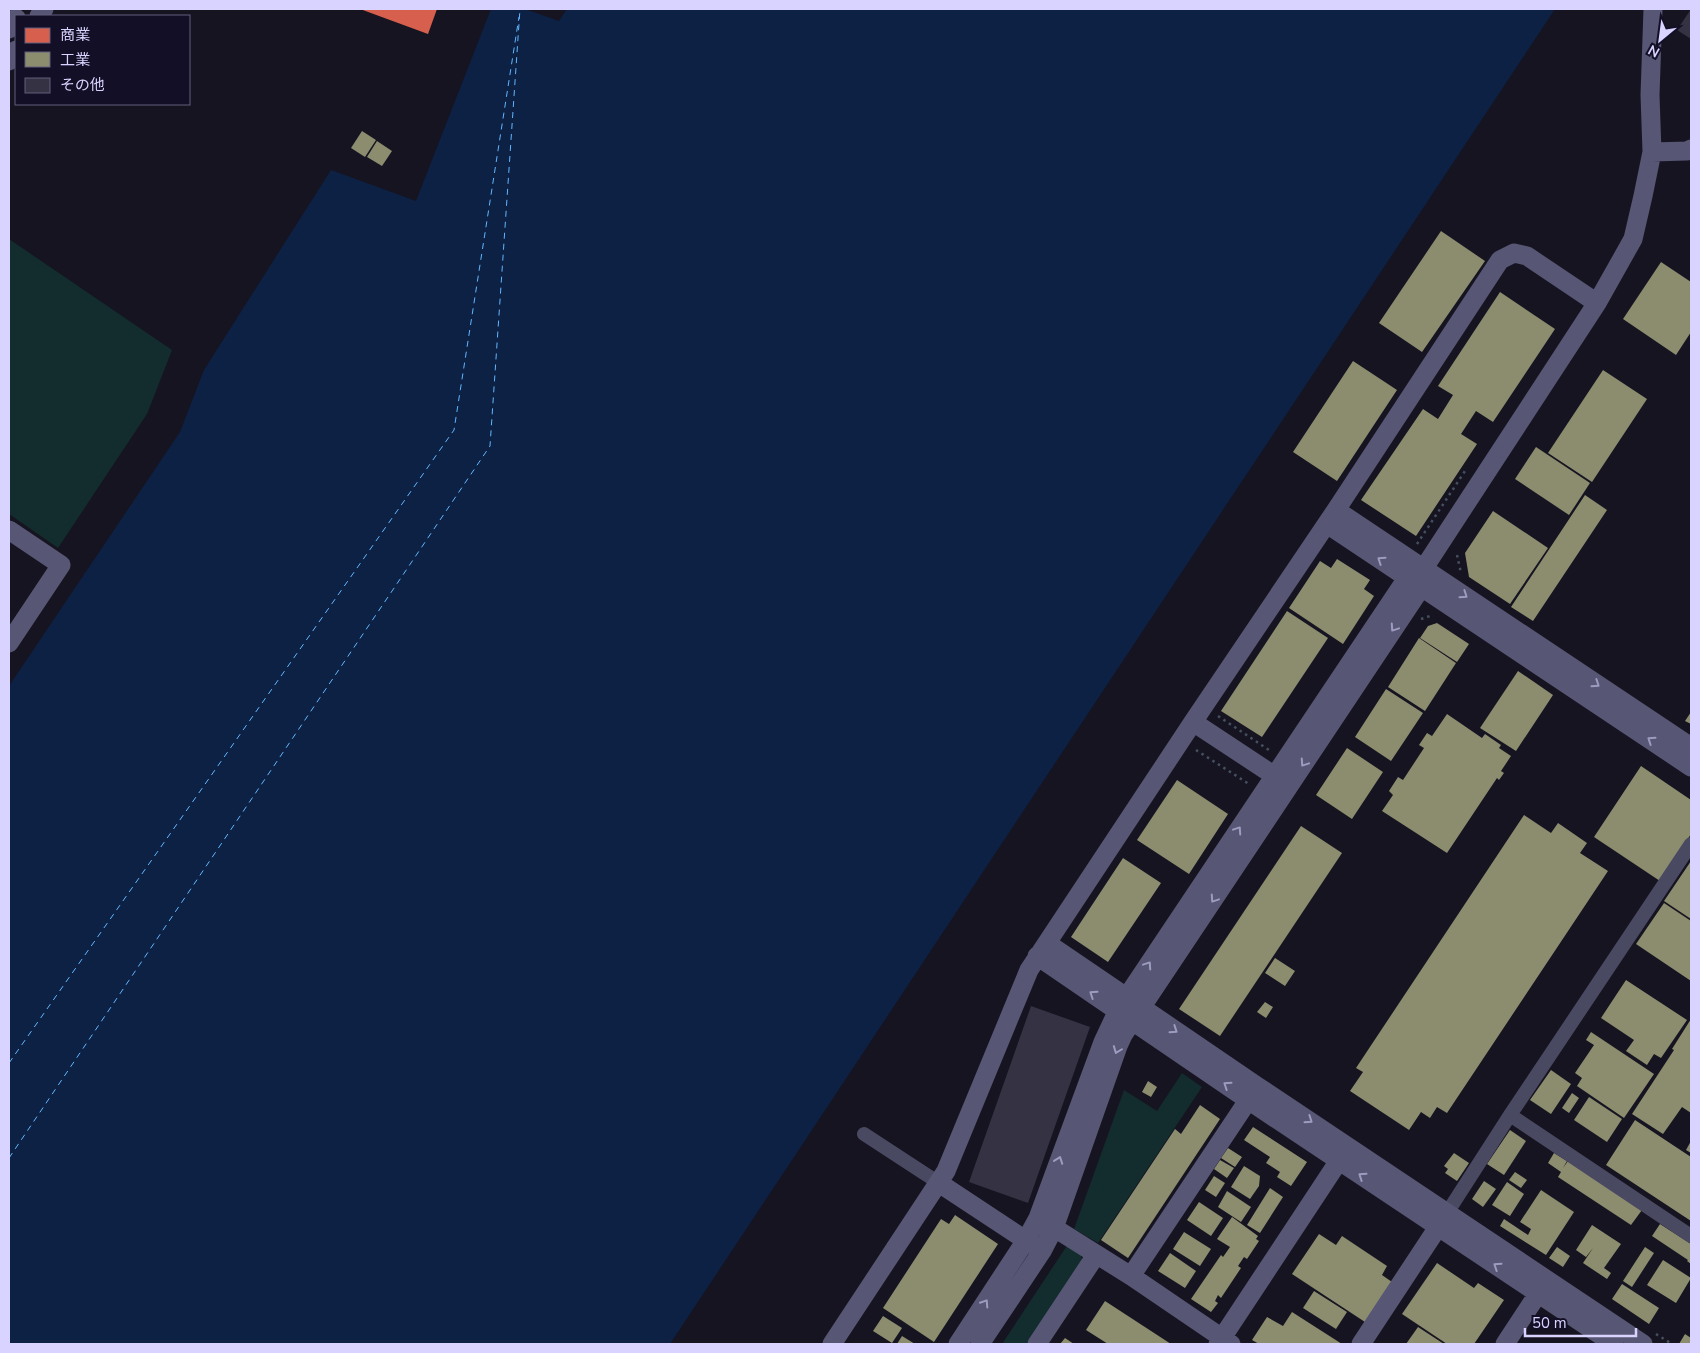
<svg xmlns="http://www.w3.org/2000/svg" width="1700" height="1353" font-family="'Nunito Sans','Noto Sans JP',sans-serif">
<rect width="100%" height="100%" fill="#161421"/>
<!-- green -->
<path fill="#132c2d" d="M9 239 172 350 147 414 58 548 9 514Z
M1182 1073 1202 1087 1098 1243 1074 1229 1124 1090 1157 1111Z
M1068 1244 1080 1252 1083 1263 1030 1344H1002Z"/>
<!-- water -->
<path fill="#0d2144" d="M491 9H525L559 21 567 9H1555L670 1344H9V686L180 432 204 370 331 170 416 201Z"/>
<!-- shops -->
<path fill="#d6604d" d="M360 9H437L428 34Z"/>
<!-- industry -->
<path fill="#8c8c6e" d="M362 131 376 140 365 157 351 148Z
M377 141 392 151 382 166 367 157Z
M1441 231 1485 261 1422 352 1379 323Z
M1661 262 1691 282V332L1676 355 1623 319Z
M1500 292 1555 329 1493 422 1476 411 1461 434 1477 444 1416 536 1361 500 1423 409 1438 419 1453 395 1438 386Z
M1353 361 1397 390 1337 481 1293 452Z
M1603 370 1647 399 1592 482 1548 453Z
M1536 447 1590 483 1569 515 1515 479Z
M1585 495 1607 510 1533 621 1511 607Z
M1493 511 1548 548 1510 604 1469 577 1465 553Z
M1337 559 1370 580 1364 589 1374 596 1343 644 1289 608 1320 561 1331 568Z
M1287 611 1328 638 1262 737 1221 711Z
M1437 623 1469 644 1457 662 1420 638 1428 626Z
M1419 638 1456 663 1425 711 1388 687Z
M1518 671 1553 695 1516 751 1480 728Z
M1386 689 1423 713 1391 761 1355 737Z
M1691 712V724L1685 721Z
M1447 714 1482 738 1485 734 1501 745 1499 748 1511 756 1501 771 1504 773 1499 780 1497 778 1447 853 1382 811 1393 795 1389 791 1398 777 1403 780 1424 748 1419 745 1427 733 1432 736Z
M1347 748 1383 772 1352 819 1316 795Z
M1641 766 1691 800V834L1660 881 1594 837Z
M1177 780 1228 814 1189 874 1137 840Z
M1524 815 1551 833 1558 823 1587 843 1580 853 1608 871 1447 1113 1437 1107 1430 1118 1421 1112 1409 1130 1350 1091 1363 1072 1356 1068Z
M1301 826 1342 853 1220 1036 1179 1009Z
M1123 858 1161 883 1108 962 1071 937Z
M1691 861V919L1664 901Z
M1664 903 1691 921V981L1636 944Z
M1275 958 1295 971 1285 986 1265 973Z
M1626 980 1687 1020 1661 1058 1654 1054 1647 1065 1626 1051 1634 1040 1601 1018Z
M1265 1002 1273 1007 1266 1018 1257 1012Z
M1691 1019V1113L1682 1107 1663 1134 1632 1114 1674 1050 1672 1049Z
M1591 1032 1654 1074 1624 1118 1577 1086 1582 1078 1575 1073 1594 1045 1586 1040Z
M1551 1070 1571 1084 1551 1114 1530 1100Z
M1148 1081 1157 1087 1151 1097 1142 1092Z
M1572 1093 1579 1098 1569 1113 1562 1108Z
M1589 1097 1622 1119 1607 1142 1574 1120Z
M1200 1105 1220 1119 1128 1258 1101 1240 1175 1129 1181 1134Z
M1635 1120 1691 1157V1221L1606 1165Z
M1253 1127 1307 1162 1291 1186 1277 1177 1280 1172 1266 1163 1270 1157 1244 1140Z
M1510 1130 1526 1141 1504 1175 1487 1164Z
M1691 1141V1153L1686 1150Z
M1228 1148 1242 1157 1235 1167 1221 1158Z
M1454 1153 1469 1163 1457 1181 1445 1173 1448 1169 1444 1166Z
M1554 1153 1567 1161 1563 1168 1568 1161 1642 1210 1631 1225 1558 1177 1561 1172 1548 1163Z
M1220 1160 1234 1168 1227 1178 1214 1169Z
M1244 1166 1260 1176 1259 1186 1250 1199 1231 1187Z
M1515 1172 1527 1180 1521 1188 1509 1180Z
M1214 1176 1225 1183 1216 1197 1205 1190Z
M1484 1181 1496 1189 1483 1207 1472 1199Z
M1507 1182 1524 1194 1510 1216 1492 1205Z
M1270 1188 1283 1197 1260 1233 1247 1225Z
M1541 1190 1574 1212 1546 1255 1500 1226 1504 1219 1528 1235 1531 1229 1520 1222Z
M1227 1191 1251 1207 1241 1222 1218 1207Z
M1199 1202 1223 1218 1211 1236 1187 1220Z
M955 1215 998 1244 934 1342 883 1308 941 1219 949 1224Z
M1232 1217 1258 1236 1256 1239 1259 1241 1247 1259 1244 1257 1238 1266 1241 1268 1221 1298 1218 1295 1215 1301 1218 1303 1211 1312 1191 1299 1221 1255 1223 1257 1230 1247 1217 1239Z
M1660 1224 1691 1244V1264L1687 1261 1688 1260 1652 1236Z
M1592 1225 1621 1244 1604 1268 1611 1273 1607 1279 1583 1263 1593 1248 1586 1257 1576 1250Z
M1184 1232 1211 1249 1200 1266 1173 1249Z
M1319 1234 1336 1245 1342 1236 1387 1266 1382 1275 1392 1282 1365 1322 1292 1274Z
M1557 1247 1570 1256 1563 1267 1549 1258Z
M1645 1247 1654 1253 1632 1287 1623 1281Z
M1170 1253 1196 1271 1185 1288 1158 1271Z
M1663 1260 1691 1278 1676 1303 1647 1285Z
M1437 1263 1474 1288 1478 1283 1504 1300 1474 1344H1447L1402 1314Z
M1622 1284 1659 1308 1649 1324 1612 1299Z
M1314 1291 1347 1312 1336 1329 1303 1308Z
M1105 1301 1171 1344H1108L1086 1330Z
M1292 1312 1342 1344H1259L1252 1340 1267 1317 1283 1326Z
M883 1316 902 1328 892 1343 873 1331Z
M1418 1327 1444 1344H1406Z
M1685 1334 1691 1338 1690 1344H1679Z
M902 1336 915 1344H897Z
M1065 1338 1074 1344H1060Z"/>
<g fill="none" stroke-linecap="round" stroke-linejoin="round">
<!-- ferry -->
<path stroke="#62b6ff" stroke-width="1" stroke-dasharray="6 5" stroke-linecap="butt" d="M9 1063 454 430 519 17
M9 1158 490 446 520 9"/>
</g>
<!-- building -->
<path fill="#343243" d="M1691 9V39L1677 30Z
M1031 1006 1090 1027 1028 1203 969 1182Z"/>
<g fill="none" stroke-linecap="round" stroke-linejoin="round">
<!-- path -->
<path stroke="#44505f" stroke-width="2.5" stroke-dasharray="2.5 4" stroke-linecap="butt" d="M1417 544 1465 471
M1457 555 1461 573
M1421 619 1433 615
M1218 716 1272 752
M1196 750 1249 784
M1656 1334 1672 1344"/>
<!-- street -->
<path stroke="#4a4962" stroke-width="14" d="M1510 1115 1691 1236
M864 1134 939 1183
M1447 1213 1510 1115 1691 844"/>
<!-- secondary -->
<path stroke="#575674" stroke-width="19" d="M39 16 44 9
M9 29 16 18
M9 61 16 50
M1652 152 1687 151 1691 149
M1336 510 1691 747
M1327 524 1691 767
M9 530 61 565 9 643
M1193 722 1284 782
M1047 943 1257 1086 1643 1344
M1037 956 1248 1100 1614 1344
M939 1183 1036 1247
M1045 1222 1131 1276 1231 1344
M1131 1276 1255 1090
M832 1344 946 1171 1029 970 1193 722 1336 510 1500 260 1514 253 1527 256 1597 303
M958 1344 1026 1240 1038 1218 1103 1042 1118 1010 1407 578 1424 568
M980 1344 1042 1251 1054 1228 1118 1046 1123 1035 1421 588 1424 568 1597 303 1633 239 1643 196 1652 152 1650 95 1653 9
M1037 1344 1096 1255
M1218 1344 1346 1150
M1361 1344 1444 1218
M1505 1344 1545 1283"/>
</g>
<!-- one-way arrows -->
<defs><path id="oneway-chevron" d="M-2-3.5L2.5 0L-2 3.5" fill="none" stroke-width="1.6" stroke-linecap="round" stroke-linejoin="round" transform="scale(1.25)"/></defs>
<g stroke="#9e9bc0">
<use href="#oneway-chevron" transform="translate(1381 560) rotate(-146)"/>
<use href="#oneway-chevron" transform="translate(1464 595) rotate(34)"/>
<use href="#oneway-chevron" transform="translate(1394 628) rotate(124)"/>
<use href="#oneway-chevron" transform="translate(1596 684) rotate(34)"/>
<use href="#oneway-chevron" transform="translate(1651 740) rotate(-146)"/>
<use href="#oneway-chevron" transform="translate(1304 763) rotate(124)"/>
<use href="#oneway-chevron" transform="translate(1238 830) rotate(-56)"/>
<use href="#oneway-chevron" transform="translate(1214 899) rotate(124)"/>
<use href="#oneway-chevron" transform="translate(1148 965) rotate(-56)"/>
<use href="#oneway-chevron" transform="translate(1093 994) rotate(-146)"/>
<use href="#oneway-chevron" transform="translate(1174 1030) rotate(34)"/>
<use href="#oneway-chevron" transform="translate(1117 1050) rotate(111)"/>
<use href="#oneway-chevron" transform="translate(1227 1085) rotate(-146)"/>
<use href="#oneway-chevron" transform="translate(1309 1120) rotate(34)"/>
<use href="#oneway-chevron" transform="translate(1059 1160) rotate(-70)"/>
<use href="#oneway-chevron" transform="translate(1362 1176) rotate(-146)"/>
<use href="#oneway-chevron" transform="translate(1497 1266) rotate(-146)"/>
<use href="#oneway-chevron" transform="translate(985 1303) rotate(-57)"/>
</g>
<!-- border -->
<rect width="1700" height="1353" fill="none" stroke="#d9d4ff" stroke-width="20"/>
<!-- legend -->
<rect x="15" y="15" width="175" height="90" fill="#130f26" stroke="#625e7d"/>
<rect x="25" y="28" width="25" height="15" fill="#d6604d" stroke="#625e7d"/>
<text x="60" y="40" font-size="15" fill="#d9d4ff">商業</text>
<rect x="25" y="52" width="25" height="15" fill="#8c8c6e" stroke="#625e7d"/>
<text x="60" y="65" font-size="15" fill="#d9d4ff">工業</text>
<rect x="25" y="78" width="25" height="15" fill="#343243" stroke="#625e7d"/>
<text x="60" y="90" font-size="15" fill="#d9d4ff">その他</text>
<!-- north arrow -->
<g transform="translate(1660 40) rotate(209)" stroke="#130f26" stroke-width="4" paint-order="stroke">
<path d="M0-4L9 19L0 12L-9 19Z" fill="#d9d4ff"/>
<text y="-8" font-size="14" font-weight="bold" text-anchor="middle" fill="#d9d4ff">N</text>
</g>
<!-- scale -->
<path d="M1525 1328v8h111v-8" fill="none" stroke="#d9d4ff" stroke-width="2.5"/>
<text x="1532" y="1328" font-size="15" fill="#d9d4ff" stroke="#130f26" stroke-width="4" paint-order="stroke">50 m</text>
</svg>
